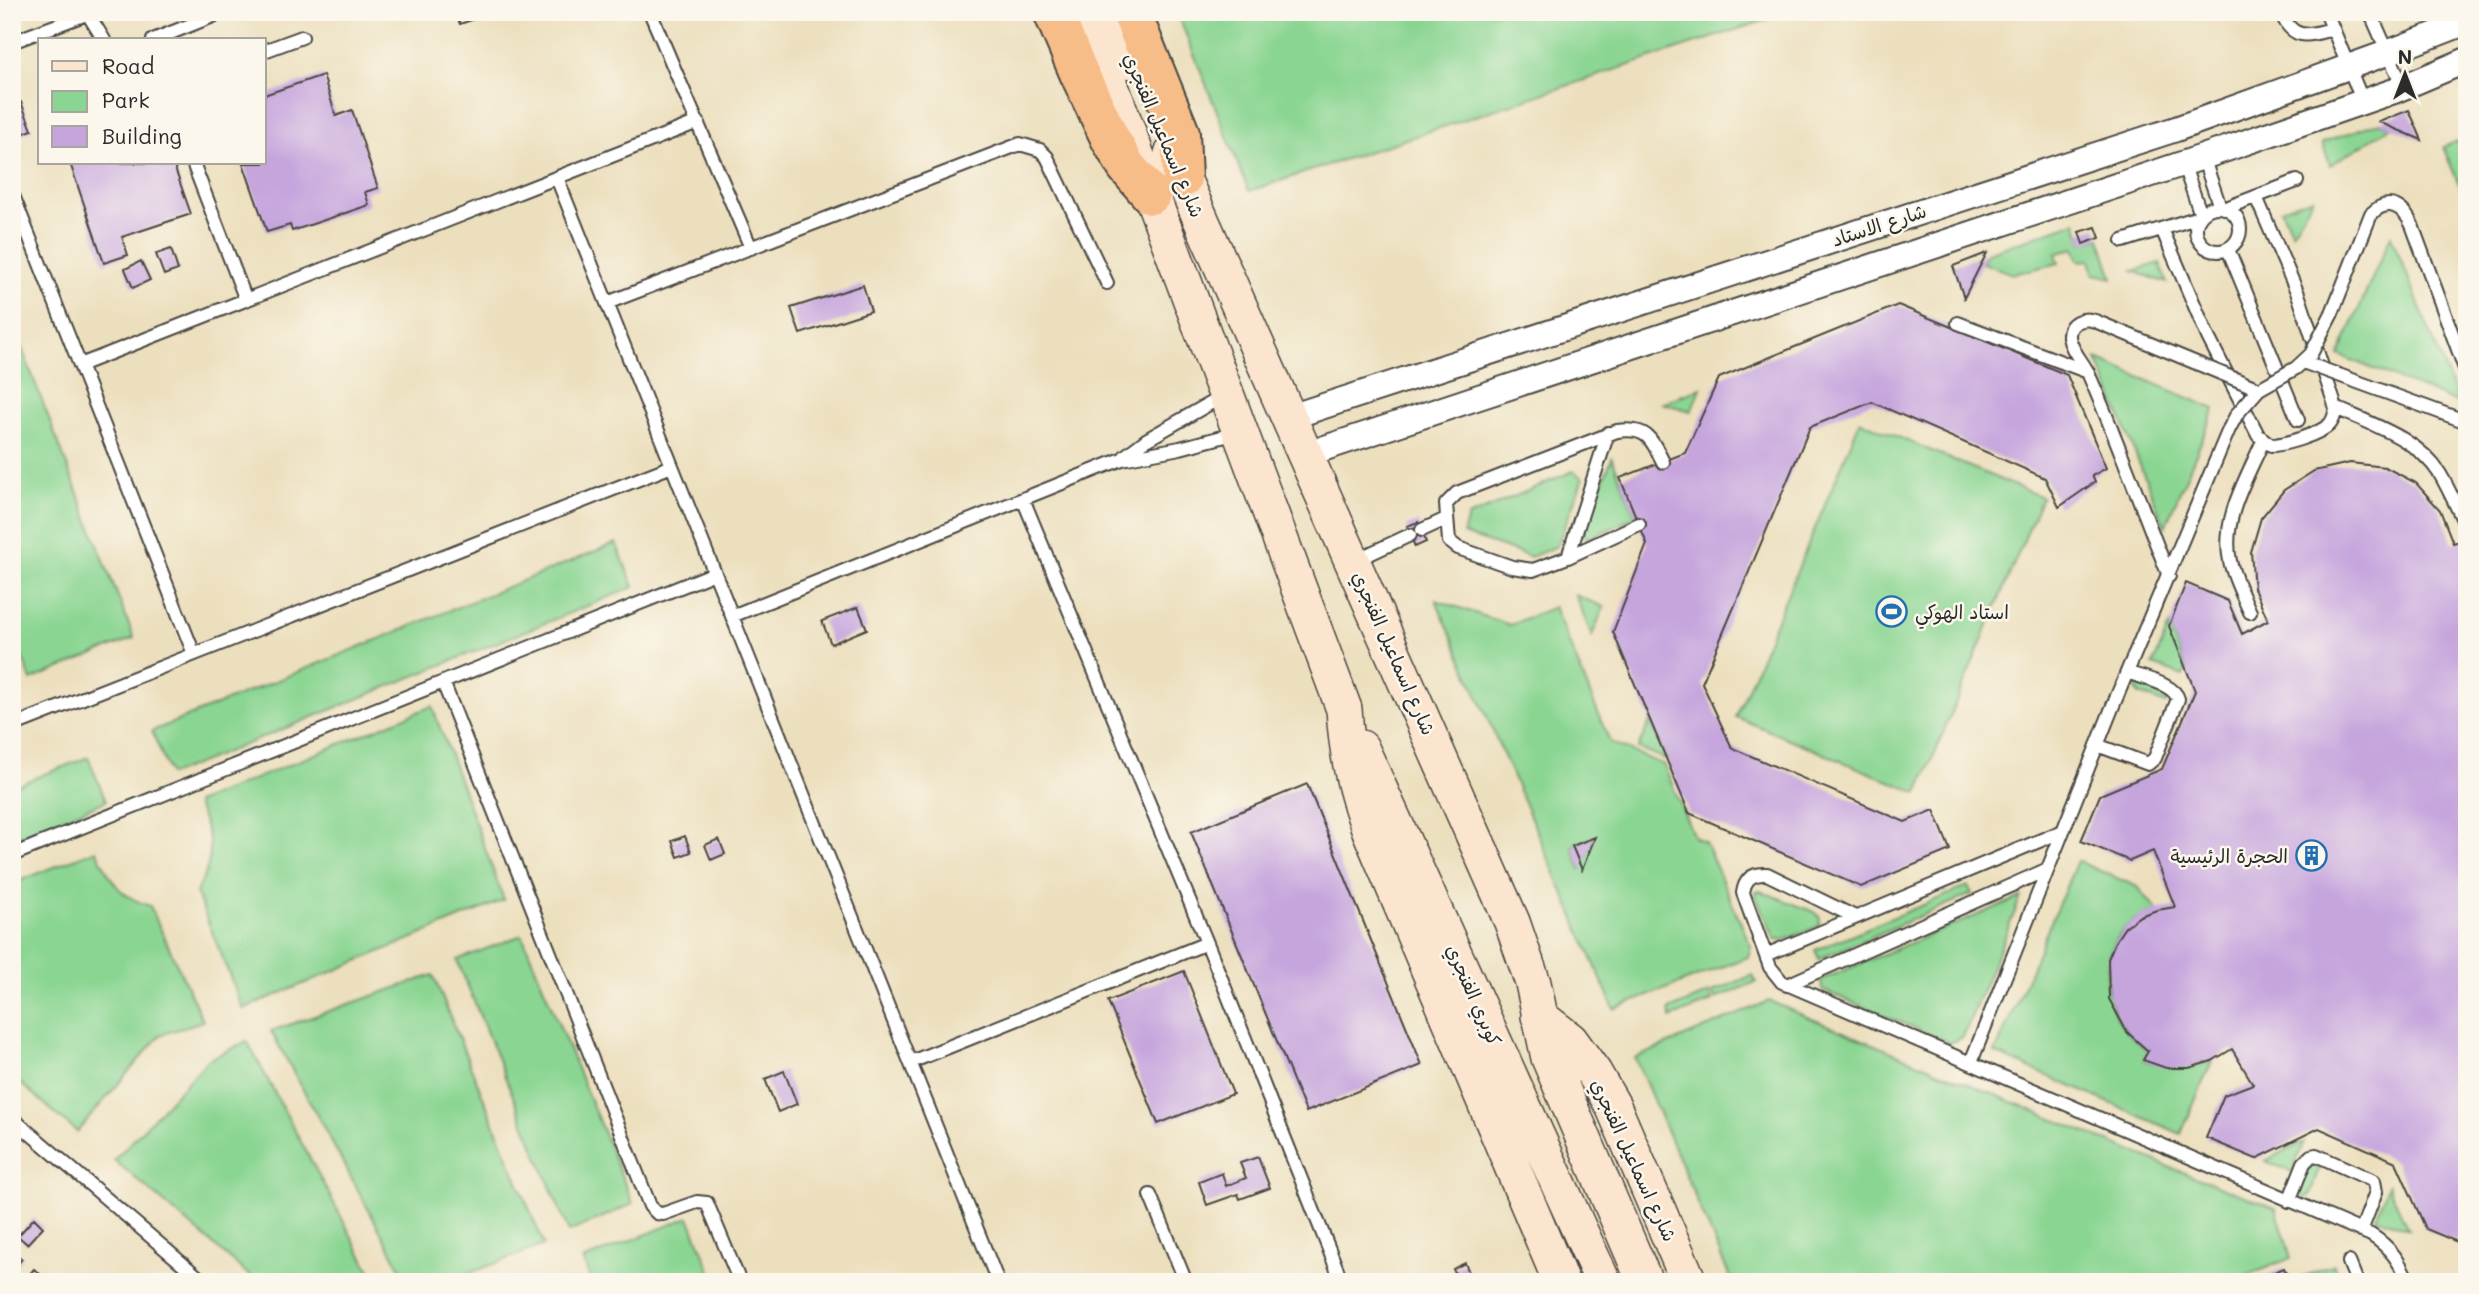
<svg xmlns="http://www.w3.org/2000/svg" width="2479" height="1294" font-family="Mali,'Playpen Sans Arabic',sans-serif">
<rect width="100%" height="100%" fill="#fbf7ec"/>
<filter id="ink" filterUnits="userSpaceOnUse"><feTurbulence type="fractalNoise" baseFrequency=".0143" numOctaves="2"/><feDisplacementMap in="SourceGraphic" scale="14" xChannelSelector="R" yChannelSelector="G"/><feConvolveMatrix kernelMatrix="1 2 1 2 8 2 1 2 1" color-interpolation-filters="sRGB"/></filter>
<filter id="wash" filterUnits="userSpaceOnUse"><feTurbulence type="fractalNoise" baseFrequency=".00686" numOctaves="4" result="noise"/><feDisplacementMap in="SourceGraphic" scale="28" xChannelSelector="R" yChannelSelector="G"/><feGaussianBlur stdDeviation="1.57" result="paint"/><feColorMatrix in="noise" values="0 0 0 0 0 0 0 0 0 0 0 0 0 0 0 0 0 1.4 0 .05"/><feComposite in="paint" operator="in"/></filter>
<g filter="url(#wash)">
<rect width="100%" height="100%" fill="#ecdfbd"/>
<!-- green -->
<path fill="#8ad592" stroke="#5a805e" stroke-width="2" fill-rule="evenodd" d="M1177 12H1790L1249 191Z
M2379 122 2391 127 2330 165 2322 143Z
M2455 142 2467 147V203L2443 147Z
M2313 198 2292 233 2281 209Z
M2076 222 2083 243 2100 238 2113 278 2094 274 2090 260 2079 261 2074 248 2056 254 2059 263 2013 274 1982 263 1987 253Z
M2391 235 2459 404 2339 355Z
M2160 263 2167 283 2133 271Z
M12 323 134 638 31 680 12 630Z
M2097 359 2215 409 2165 527Z
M1701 388 1691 411 1662 403Z
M1860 421 2042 497 1918 793 1736 717Z
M1612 458 1636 517 1587 539 1583 531Z
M1573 471 1583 478 1557 546 1531 557 1463 534 1468 517Z
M616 543 634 587 170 775 152 731Z
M1575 595 1604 607 1592 636Z
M1436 600 1510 625 1554 607 1610 742 1664 765 1694 837 1705 842 1751 946 1748 957 1614 1009ZM1594 837 1595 838 1581 869 1572 846Z
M2169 626 2186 669 2183 676 2153 665Z
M2133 682 2169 695 2166 704 2139 694Z
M432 706 504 900 243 1009 196 892C217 857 212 839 196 803Z
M1650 721 1667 760 1638 748Z
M88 757 106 801 12 839V787Z
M96 850C112 880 115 895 150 906L203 1021 160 1035 77 1132 12 1076V884Z
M2077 861 2138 887 2157 910C2145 914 2133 919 2124 929 2099 958 2103 1004 2128 1033 2134 1039 2141 1045 2148 1051L2144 1060C2171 1069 2184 1070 2212 1061L2181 1134 1995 1053Z
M1968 886 1972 894 1819 959 1815 950Z
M1760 891 1815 912 1820 918 1819 926 1785 940 1775 939 1755 895 1756 892Z
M2021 897 1963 1037 1950 1043 1822 990 1821 980Z
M522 935 633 1204 569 1232 457 960Z
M433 975 544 1245 446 1282H408L271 1031Z
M1753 975 1756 982 1715 999 1712 992Z
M1709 993 1712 1001 1671 1018 1669 1010Z
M1769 1001 2169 1167 2276 1208 2291 1258 2232 1282H1732L1635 1058Z
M247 1041 376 1282H257L114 1160 208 1060Z
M2304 1142 2292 1172 2265 1161Z
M2311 1163 2320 1167 2309 1196 2296 1201Z
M2388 1185 2408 1229 2376 1217Z
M689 1217 715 1282H592L583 1260Z
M2333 1264 2341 1282H2297L2296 1280Z"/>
<g id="blocks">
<!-- building -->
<path fill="#c6a5dd" d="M455 12H492V13L460 24Z
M323 75 336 116 352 110 378 188 365 192 369 205 292 231 290 225 267 232 243 163H264V95Z
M21 102 32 130 12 138V105Z
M2409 110 2422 140 2379 122Z
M70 163H173L191 214 122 237 128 255 104 263Z
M2096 227 2100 238 2083 244 2079 232Z
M171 249 178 270 164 275 156 254Z
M1987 253 1979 268 1964 298 1953 266Z
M141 261 150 280 133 288 125 269Z
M863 285 871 311 800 334 791 308Z
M1898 305 2067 375 2106 468 2092 476 2095 482 2059 507 2045 478 1872 402 1810 427 1702 683 1732 748 1905 822 1934 810 1950 850 1861 887 1689 813 1613 632 1647 544 1620 478 1685 453 1719 378Z
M2350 463 2385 467 2416 483 2440 510 2453 543 2467 539V1246L2426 1229 2396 1162 2319 1128 2256 1159 2206 1138 2224 1095 2253 1084 2232 1049 2212 1061 2189 1068H2166L2143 1060 2148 1051 2127 1032 2109 999 2108 959 2115 942 2125 927 2140 916 2157 910 2175 907 2153 851 2130 861 2081 841 2100 795 2162 769 2195 691 2169 626 2186 583 2228 601 2242 634 2268 620 2254 588 2251 552 2261 518 2284 490 2314 471Z
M1418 522 1426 542 1415 547 1407 526Z
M858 607 867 629 831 644 822 621Z
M1307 784 1422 1065 1306 1112 1191 832Z
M685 836 691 852 678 857 672 841Z
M1595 837 1582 870 1572 846Z
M719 839 725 854 711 860 705 845Z
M1184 971 1233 1094 1158 1124 1108 1001Z
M784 1071 797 1104 778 1112 765 1079Z
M1258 1157 1270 1188 1240 1199 1238 1194 1207 1205 1199 1182 1222 1173 1226 1186 1246 1178 1240 1163Z
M34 1218 43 1227 27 1244 18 1236Z
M12 1250 22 1259 12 1270Z
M1465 1263 1473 1282H1459L1453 1269Z
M2284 1268 2290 1282H2250Z
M34 1269 46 1279 44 1282H23Z"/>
</g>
</g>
<g filter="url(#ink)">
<use href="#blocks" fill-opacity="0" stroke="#484641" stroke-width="2"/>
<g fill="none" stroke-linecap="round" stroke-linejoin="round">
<defs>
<path id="service" d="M650 12 751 248
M2281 12C2292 41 2307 36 2332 29
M2326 12 2363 102
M2370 12 2403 87
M88 14 104 40
M153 40 223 12
M12 42 92 12
M264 51 302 37
M2203 157 2220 207
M193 163 246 300
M2183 163 2201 215
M557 178 998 1282
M12 193 194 654
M2196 229a22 22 0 1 1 44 0a22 22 0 1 1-44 0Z
M2226 208 2297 181
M2162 229 2208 337 2258 435 2271 445C2285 445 2320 434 2330 424 2334 419 2335 414 2336 408L2298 294 2256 197
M2123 241 2199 217
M2228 249 2298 420
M607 303 1020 144 1040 150 1047 157 1107 283
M2332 313 2371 214C2388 197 2403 206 2412 225L2467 374
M2095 321C2083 317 2068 322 2069 337 2071 351 2084 363 2089 375 2118 441 2142 509 2169 576
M1958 323 2088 372
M80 365 698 122
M2336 408C2373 425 2417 438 2440 474 2450 491 2458 510 2467 528
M1125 456 1146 440 1223 396
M1023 499 1207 943 1342 1282
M1639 524 1568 557 1533 570 1512 567 1458 548 1449 541 1446 504 1457 493 1617 431C1647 427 1651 438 1663 462
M1422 530 1446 519
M1568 557 1608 433
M1354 561 1410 535
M2250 612C2243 596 2234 579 2230 561 2221 519 2247 478 2263 441
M732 616 1122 459 1180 448 1237 433
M443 682 650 1206 657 1213 663 1214 697 1202 707 1203 740 1282
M12 726 672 466
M2097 745 2148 764 2155 758 2178 699C2174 683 2141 678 2127 672
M12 855 715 573
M1855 917 1767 874C1752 873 1745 879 1743 893L1770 967 1782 982 2371 1235C2390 1247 2400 1261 2408 1282
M1766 955 2063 831
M1787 985 2048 869
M911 1062 1207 943
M1971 1062 2112 708 2229 429
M12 1118 204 1282
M1150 1195 1186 1282
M2289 1201 2304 1163 2311 1156 2316 1155 2374 1181 2376 1192 2361 1231
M2349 1262 2357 1282"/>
<path id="minor" d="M1287 418 2176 129 2387 53 2467 22
M1304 455 2203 157 2394 91 2467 60"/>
<path id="secondary" d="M1083 12 1344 709C1347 755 1354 788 1370 831L1561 1282
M1111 12 1132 61
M1172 154 1512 922 1533 983 1549 1058 1645 1282
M1361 748 1603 1282
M1539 1016 1570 1040 1594 1073 1613 1106 1689 1282"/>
<path id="trunk" d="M1053 12 1079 73 1110 138 1126 166 1151 195
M1131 12 1180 133 1182 179"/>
</defs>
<!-- service casing -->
<use href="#service" stroke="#484641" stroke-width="16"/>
<!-- minor casing -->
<use href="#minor" stroke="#484641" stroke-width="28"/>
<!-- secondary casing -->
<use href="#secondary" stroke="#484641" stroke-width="38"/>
<!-- trunk casing -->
<use href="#trunk" stroke="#484641" stroke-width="42"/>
<!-- service -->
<use href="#service" stroke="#fff" stroke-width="12"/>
<!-- minor -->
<use href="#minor" stroke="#fff" stroke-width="24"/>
<!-- secondary -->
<use href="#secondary" stroke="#fce5cf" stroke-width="35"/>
<!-- trunk -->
<use href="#trunk" stroke="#f7bd88" stroke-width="38"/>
<defs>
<path id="service-bridge" d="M2095 321 2259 389
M2303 362 2467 422
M2229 429 2237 414 2259 389 2296 368 2311 354 2332 313"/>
</defs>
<!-- service-bridge casing -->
<use href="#service-bridge" stroke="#484641" stroke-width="16" stroke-linecap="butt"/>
<!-- service-bridge -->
<use href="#service-bridge" stroke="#fff" stroke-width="12"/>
</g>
</g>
<!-- icons -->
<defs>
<symbol id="stadium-ring" viewBox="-11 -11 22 22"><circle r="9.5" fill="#fbf7ec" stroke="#1f6fb2" stroke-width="1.5"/><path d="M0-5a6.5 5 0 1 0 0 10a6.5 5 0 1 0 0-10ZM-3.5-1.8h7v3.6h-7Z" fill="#1f6fb2"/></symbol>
<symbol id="building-ring" viewBox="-11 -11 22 22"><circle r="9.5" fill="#fbf7ec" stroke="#1f6fb2" stroke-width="1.5"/><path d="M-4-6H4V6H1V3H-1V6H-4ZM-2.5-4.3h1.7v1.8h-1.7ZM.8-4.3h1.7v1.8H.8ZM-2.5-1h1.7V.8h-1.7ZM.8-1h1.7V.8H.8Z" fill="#1f6fb2"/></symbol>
</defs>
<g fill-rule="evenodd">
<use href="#stadium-ring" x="1874" y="594" width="35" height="35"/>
<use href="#building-ring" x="2294" y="838" width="35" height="35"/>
</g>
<g text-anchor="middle" stroke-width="5" stroke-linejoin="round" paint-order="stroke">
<!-- street labels -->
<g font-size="19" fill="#2b2b2b" stroke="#fbf7ec">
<text transform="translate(1164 135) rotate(67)" y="7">شارع اسماعيل الفنجري</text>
<text transform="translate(1879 225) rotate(-18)" y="7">شارع الاستاد</text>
<text transform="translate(1394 653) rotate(66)" y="7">شارع اسماعيل الفنجري</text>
<text transform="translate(1474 995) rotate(66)" y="7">كوبري الفنجري</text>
<text transform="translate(1634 1160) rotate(65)" y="7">شارع اسماعيل الفنجري</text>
</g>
<!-- poi labels -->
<g font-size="19" fill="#2b2b2b" stroke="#fbf7ec" text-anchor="start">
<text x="1915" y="619">استاد الهوكي</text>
<text x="2288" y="863" text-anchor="end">الحجرة الرئيسية</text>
</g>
</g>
<!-- margin -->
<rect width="2479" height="1294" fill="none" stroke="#fbf7ec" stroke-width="42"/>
<!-- legend -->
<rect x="38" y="38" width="228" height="126" fill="#fbf7ec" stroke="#a8a59f" stroke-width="2"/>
<rect x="52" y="61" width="35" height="10" fill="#fce5cf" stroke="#a8a59f" stroke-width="2"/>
<text x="102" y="74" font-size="21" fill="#2b2b2b">Road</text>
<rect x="52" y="91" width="35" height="21" fill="#8ad592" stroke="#a8a59f" stroke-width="2"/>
<text x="102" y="108" font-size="21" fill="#2b2b2b">Park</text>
<rect x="52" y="126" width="35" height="21" fill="#c6a5dd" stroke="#a8a59f" stroke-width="2"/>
<text x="102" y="144" font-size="21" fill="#2b2b2b">Building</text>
<!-- north arrow -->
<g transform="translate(2405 74)" stroke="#fbf7ec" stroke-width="5" paint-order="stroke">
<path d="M0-5L12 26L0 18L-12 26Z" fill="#2b2b2b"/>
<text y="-10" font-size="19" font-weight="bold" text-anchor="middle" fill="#2b2b2b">N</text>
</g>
</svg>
